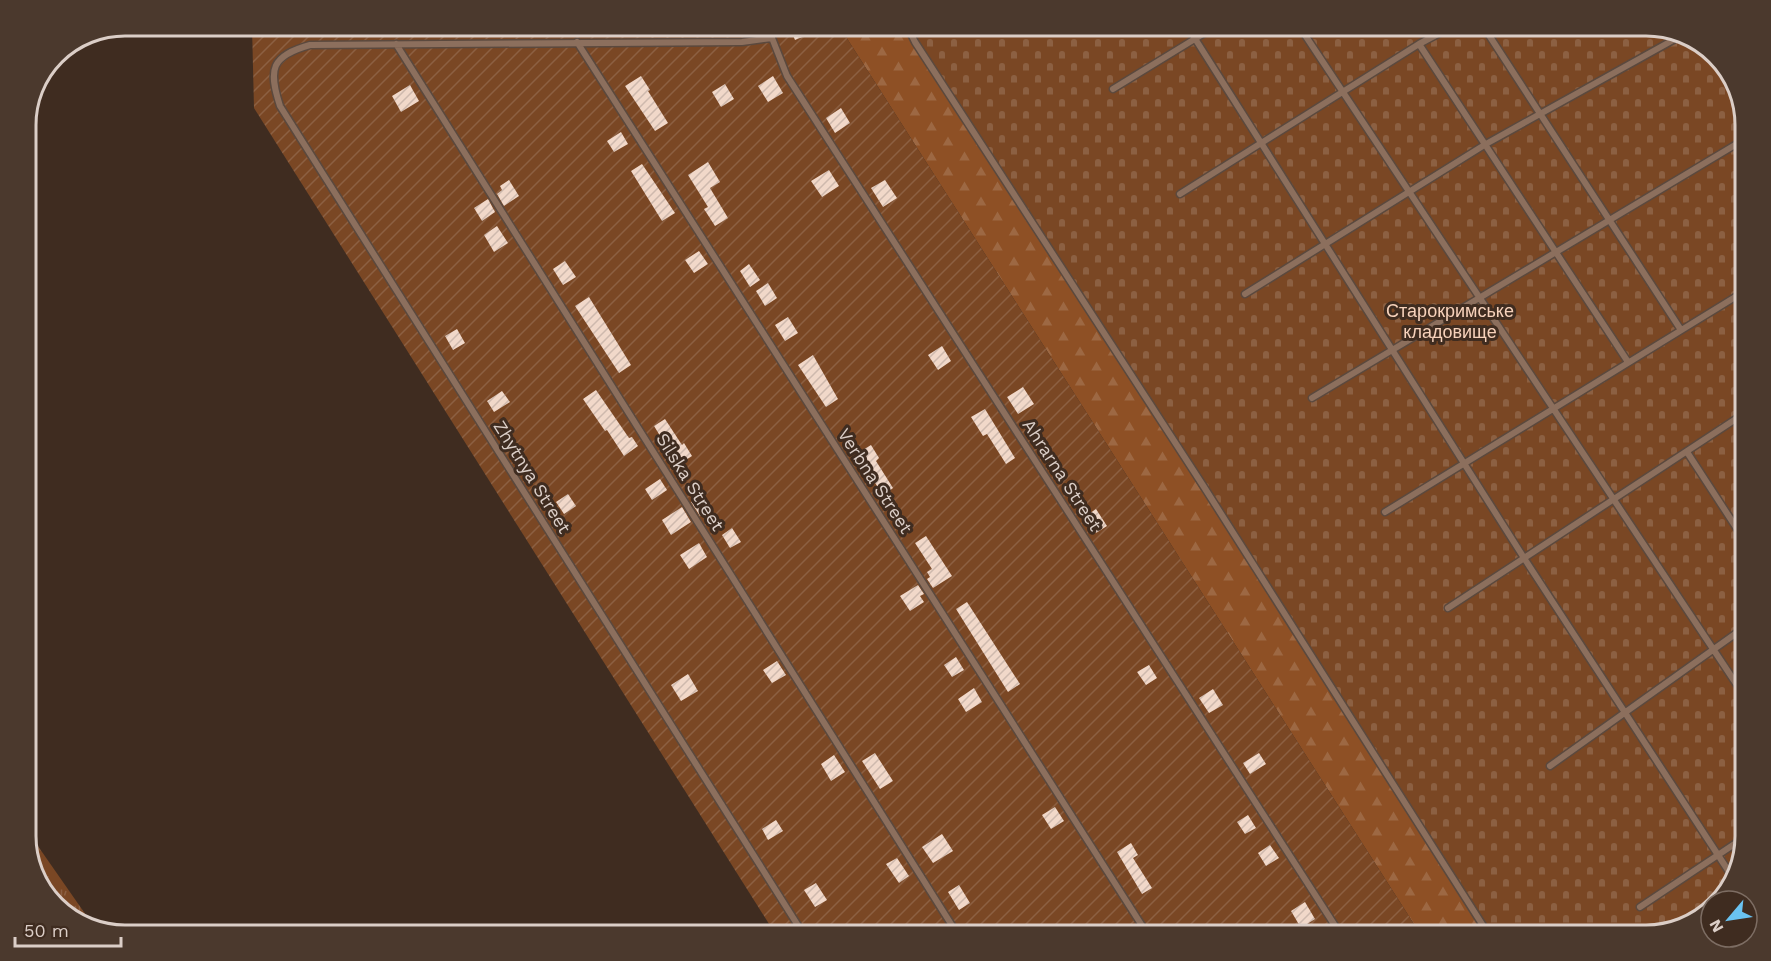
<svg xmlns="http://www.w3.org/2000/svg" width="1771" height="961" font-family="'Work Sans',sans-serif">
<defs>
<pattern id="grass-tufts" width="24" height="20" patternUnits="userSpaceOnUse" patternTransform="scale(1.5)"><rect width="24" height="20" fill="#7a4724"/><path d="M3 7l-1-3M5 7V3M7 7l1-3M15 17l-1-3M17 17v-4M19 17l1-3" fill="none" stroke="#8c6042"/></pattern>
<pattern id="forest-firs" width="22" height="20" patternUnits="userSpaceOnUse" patternTransform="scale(1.5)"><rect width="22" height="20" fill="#8e5025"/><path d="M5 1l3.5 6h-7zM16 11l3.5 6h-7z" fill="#9d6843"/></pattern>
<pattern id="cemetery-stones" width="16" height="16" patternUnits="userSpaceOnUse" patternTransform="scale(1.5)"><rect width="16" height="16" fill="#7a4724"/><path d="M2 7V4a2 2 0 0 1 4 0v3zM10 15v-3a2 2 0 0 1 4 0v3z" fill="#8c6042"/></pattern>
<pattern id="garden-furrows" width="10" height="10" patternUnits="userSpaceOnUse" patternTransform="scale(1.5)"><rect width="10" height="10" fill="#7a4724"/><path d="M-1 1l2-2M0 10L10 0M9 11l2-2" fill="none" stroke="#8c6042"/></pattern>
<pattern id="building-hatch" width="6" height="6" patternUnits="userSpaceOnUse" patternTransform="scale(1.5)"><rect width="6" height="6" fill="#f1d8c9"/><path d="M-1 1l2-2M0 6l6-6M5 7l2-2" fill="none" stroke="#ceb9ad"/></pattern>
</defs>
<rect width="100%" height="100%" fill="#3f2c20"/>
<!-- grass -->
<path fill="url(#grass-tufts)" d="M26 829 95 928 81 925 42 891 26 843Z"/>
<!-- forest -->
<path fill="url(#forest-firs)" d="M839 26H907L1489 935H1421Z"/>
<!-- cemetery -->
<path fill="url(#cemetery-stones)" d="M907 26H1646L1690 36 1729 70 1745 119V836L1735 880 1717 901H1711V908L1701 919 1646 935H1489Z"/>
<!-- garden -->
<path fill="url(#garden-furrows)" d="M252 26H839L1421 935H776L254 108Z"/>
<!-- building -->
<path fill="url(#building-hatch)" d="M789 26H829L795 40Z
M641 76 650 90 648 91 668 123 655 131 625 86Z
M773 76 783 93 768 102 758 86Z
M725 84 734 99 721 107 712 92Z
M410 85 419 101 401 112 392 96Z
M841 108 850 123 835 133 826 118Z
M621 132 628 144 614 152 607 141Z
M708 162 720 182 710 188 728 218 715 226 704 209 708 207 688 175Z
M642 164 675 213 662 221 631 171Z
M829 170 839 186 822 197 811 181Z
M509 180 519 196 504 206 497 194 502 190 500 186Z
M885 180 897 198 883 207 871 188Z
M488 199 495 212 482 221 474 208Z
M497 226 508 243 494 252 484 235Z
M699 251 708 264 694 273 685 260Z
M565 261 576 277 563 285 553 269Z
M749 264 760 280 750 287 740 271Z
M768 283 777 298 765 306 756 291Z
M589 297 631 365 619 373 575 306Z
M788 317 798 333 785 341 775 325Z
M457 329 465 343 453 350 445 336Z
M942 346 951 361 938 370 928 355Z
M813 355 838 399 826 407 798 365Z
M1023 387 1034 404 1018 414 1007 397Z
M596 390 629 438 632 437 638 446 624 456 607 430 605 431 583 399Z
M502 391 510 402 494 412 487 401Z
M985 409 1015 458 1006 464 987 434 983 436 971 417Z
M665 419 682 445 684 443 692 456 678 465 654 426Z
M871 445 879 458 876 461 893 488 883 495 856 454Z
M660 479 667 490 652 500 645 489Z
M695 481 704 495 700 498 708 511 700 516 691 502 694 500 685 487Z
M568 494 576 506 564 514 556 502Z
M682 507 691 522 671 535 662 520Z
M1096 509 1107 526 1096 533 1086 516Z
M732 528 741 542 730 548 722 535Z
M926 536 952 576 933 588 927 579 930 577 927 572 932 569 915 543Z
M699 543 707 557 689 569 680 555Z
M918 585 924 594 920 596 924 602 910 611 900 596Z
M967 602 1020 684 1008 692 956 609Z
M956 657 964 670 952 677 944 665Z
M777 661 786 675 772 683 763 670Z
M1149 665 1157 678 1146 685 1137 672Z
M688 674 698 691 681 701 671 685Z
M974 688 982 702 966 712 958 699Z
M1213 689 1223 705 1209 713 1199 698Z
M875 753 893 781 880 789 862 761Z
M1259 753 1266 764 1250 774 1243 763Z
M834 755 845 772 831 781 821 764Z
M1055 807 1064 821 1051 829 1042 815Z
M1248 815 1256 828 1245 834 1237 822Z
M776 820 783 831 768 840 762 829Z
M942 834 953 851 933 863 922 847Z
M1131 843 1138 855 1133 858 1152 888 1142 894 1117 852Z
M1270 845 1279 858 1266 866 1258 853Z
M897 858 909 876 899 883 886 864Z
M816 883 827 900 815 907 804 890Z
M959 885 970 903 959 910 948 892Z
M1305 902 1315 919 1301 928 1291 911Z"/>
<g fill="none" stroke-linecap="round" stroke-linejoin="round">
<defs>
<path id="lane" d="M771 26 772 38 787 76 1341 935
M907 26 915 42 1204 487 1489 935
M1187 26 1524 558 1735 881
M1299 26 1745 697
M1483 26 1681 330
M772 38 742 42 310 45C271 56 268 69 280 106L804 935
M577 42 1148 935
M396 44 958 935
M1419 44 1628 362
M1113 89 1216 26
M1180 194 1419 44 1453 26
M1245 294 1486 144 1684 34
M1312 398 1745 139
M1687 452 1745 541
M1385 512 1745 291
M1448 608 1745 413
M1550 766 1745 627
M1640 907 1745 837"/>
</defs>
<!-- lane casing -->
<use href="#lane" stroke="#5b493e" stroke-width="9"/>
<!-- lane -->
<use href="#lane" stroke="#8c6f5d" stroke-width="6"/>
</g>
<g text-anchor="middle" stroke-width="6" stroke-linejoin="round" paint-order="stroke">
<!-- park labels -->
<g font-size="18" fill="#f7d2bb" stroke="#3f2c20">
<text x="1450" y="317">Старокримське<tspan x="1450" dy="21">кладовище</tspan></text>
</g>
<!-- street labels -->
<g font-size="18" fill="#dbcec7" stroke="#3f2c20">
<text transform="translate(1062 475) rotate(57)" y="6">Ahrarna Street</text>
<text transform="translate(532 477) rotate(58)" y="6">Zhytnya Street</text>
<text transform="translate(875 481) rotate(57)" y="6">Verbna Street</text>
<text transform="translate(690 482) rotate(58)" y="6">Silska Street</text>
</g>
</g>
<!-- crop -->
<path d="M0 0H1771V961H0ZM125 36H1646A89 89 0 0 1 1735 125V836A89 89 0 0 1 1646 925H125A89 89 0 0 1 36 836V125A89 89 0 0 1 125 36Z" fill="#4b392d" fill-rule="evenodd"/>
<path fill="none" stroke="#dbcec7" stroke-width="3" d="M125 36H1646A89 89 0 0 1 1735 125V836A89 89 0 0 1 1646 925H125A89 89 0 0 1 36 836V125A89 89 0 0 1 125 36Z"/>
<!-- north arrow -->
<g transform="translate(1729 919) rotate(241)"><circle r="28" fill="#3f2c20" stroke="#7d6d63" stroke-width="1.5"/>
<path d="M0-4.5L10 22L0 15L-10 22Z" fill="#6ac3f1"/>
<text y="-9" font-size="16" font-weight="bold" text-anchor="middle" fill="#dbcec7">N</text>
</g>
<!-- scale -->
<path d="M15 937v9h106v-9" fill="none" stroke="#dbcec7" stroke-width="3"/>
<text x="24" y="937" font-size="18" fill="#dbcec7" stroke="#3f2c20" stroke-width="4.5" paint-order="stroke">50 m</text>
</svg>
